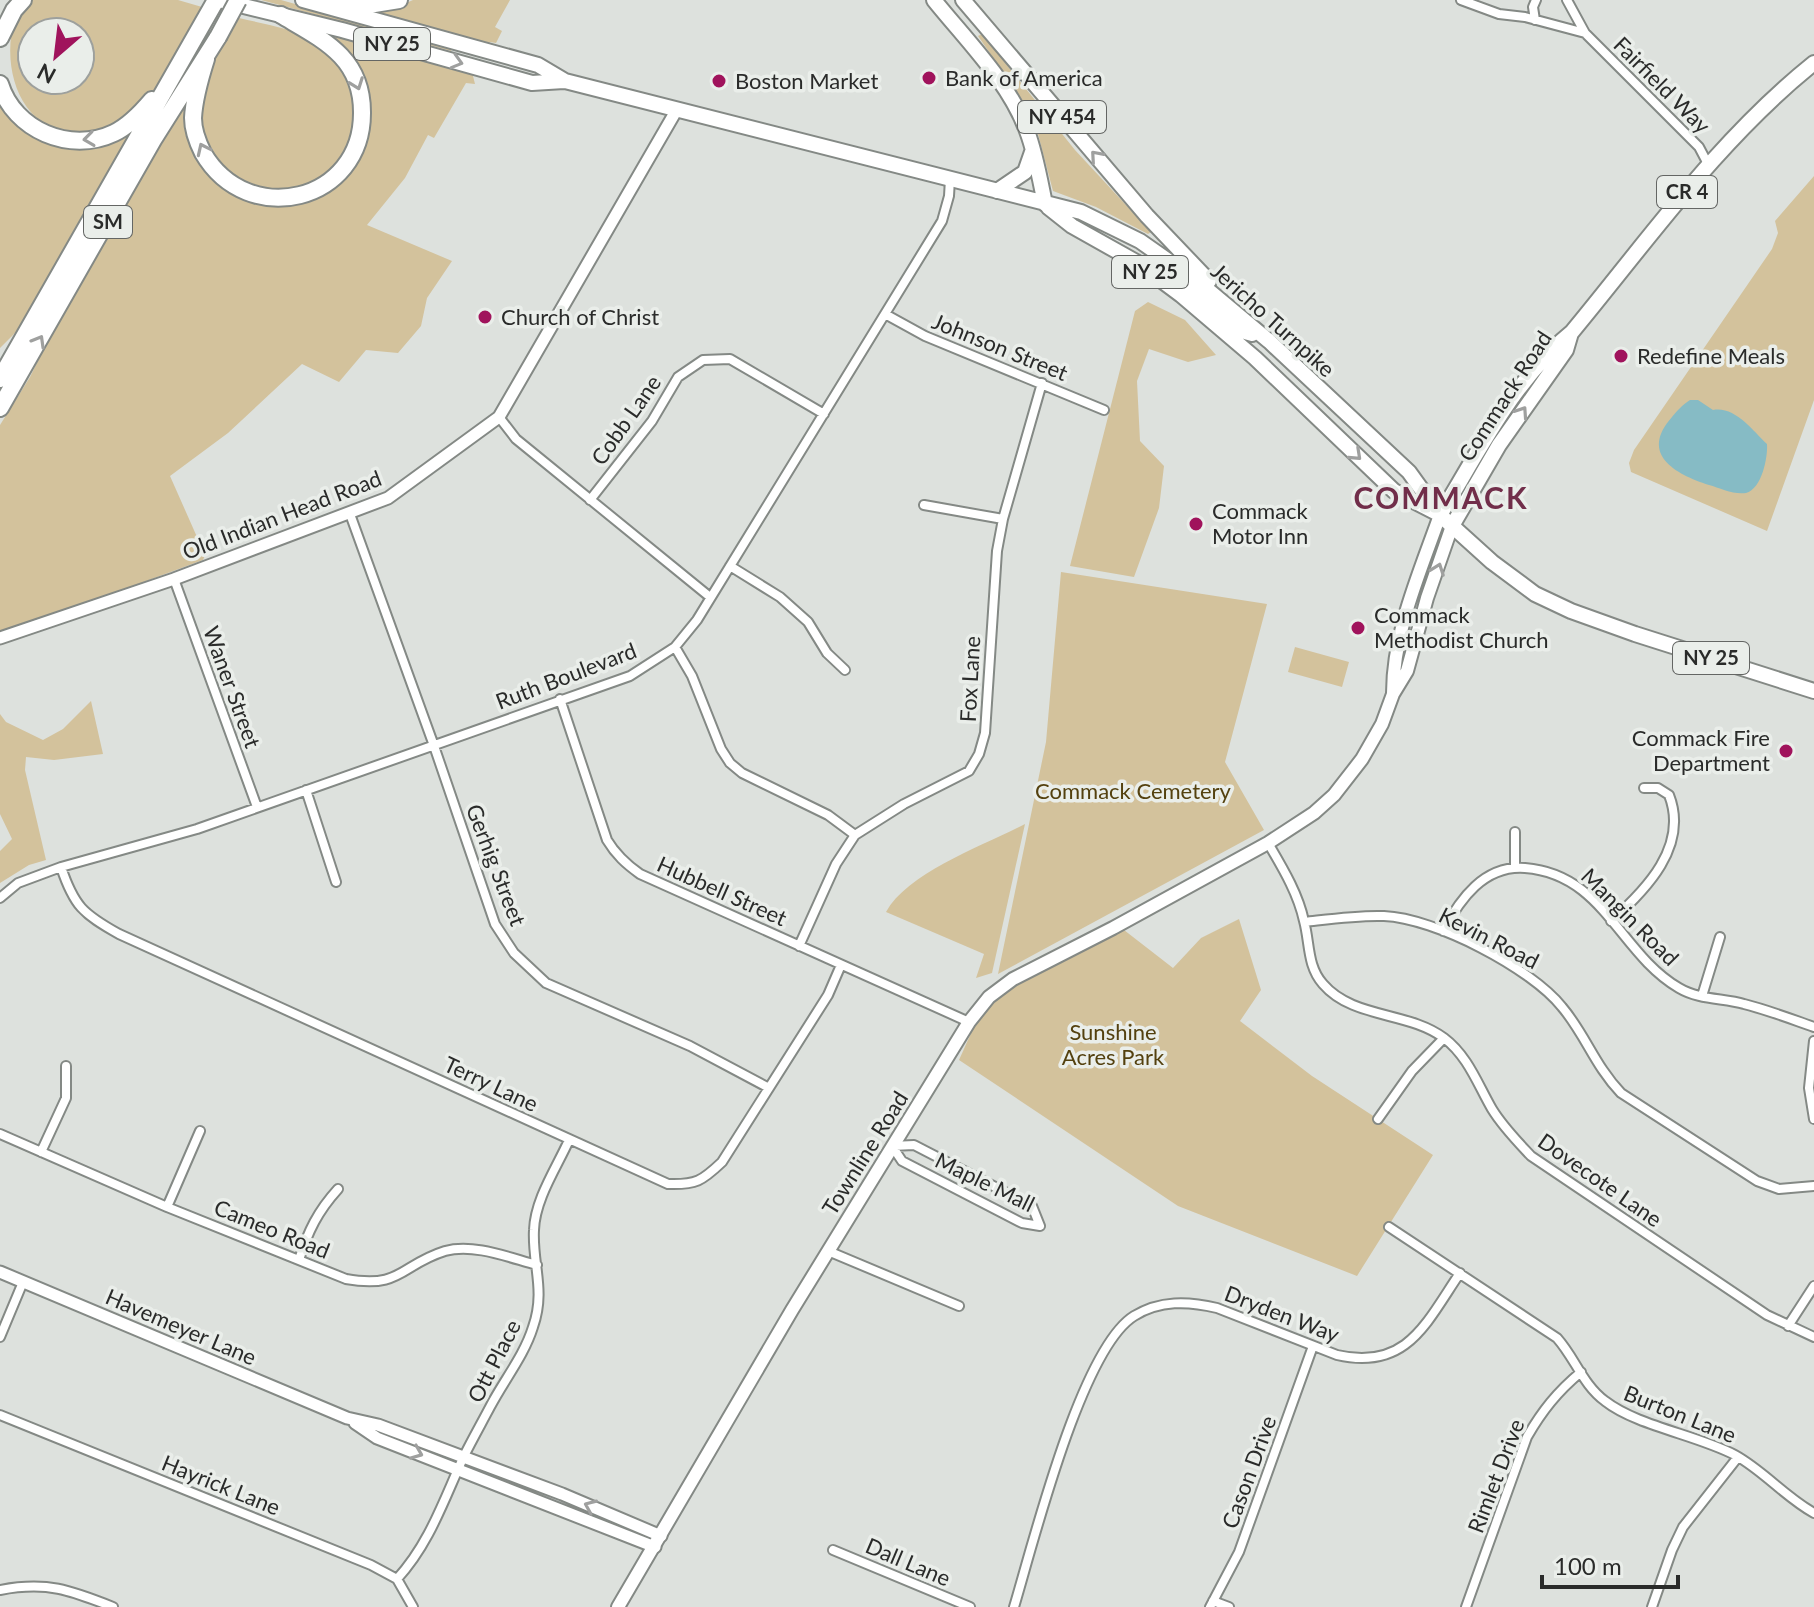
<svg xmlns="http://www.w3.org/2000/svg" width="1814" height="1607" font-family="Lato,sans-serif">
<rect width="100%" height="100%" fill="#dde1dd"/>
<!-- green -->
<path fill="#d3c29c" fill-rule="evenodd" d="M31 0H178L202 7C178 46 159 100 118 125 106 133 91 133 77 133 20 132 0 67 15 18 19 12 26 6 31 0ZM32 32H80V80H32Z
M261 0H281L452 48 451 51Z
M413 0H510L495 27 502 31 496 43 490 42 488 46 362 10 397 7Z
M239 18C264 24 292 28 315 41 368 72 371 150 319 183 270 213 207 178 198 124 197 117 201 108 202 101 205 89 207 76 211 65 218 49 230 33 239 18Z
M327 32 472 72 475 84 466 83 434 138 428 135 405 178 367 225 452 261 427 298 421 326 398 353 366 350 339 382 302 364 228 433 170 476 205 555 203 560 11 631 0 632V425L30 377 52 332 197 77 193 149 257 202 348 170 366 102 326 36Z
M982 34 1075 150 1151 232 1148 234 1096 207 1053 191 1038 134 1023 101 978 36Z
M0 92 2 99 75 146 147 114 35 302 15 333 0 348Z
M1814 176V400L1767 531 1631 472 1629 463 1634 450 1772 249 1778 233 1775 221Z
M1148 302 1185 320 1216 355 1188 362 1149 349 1137 381 1140 441 1164 466 1159 508 1134 577 1070 566 1135 311Z
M1061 572 1267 604 1225 762 1264 830 998 974 1046 742Z
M1295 647 1349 662 1342 687 1288 672Z
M91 701 103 754 54 760 26 757 25 770 46 860 29 865 0 883V851L12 839 0 814V714L6 722 43 740 63 729Z
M1025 824 992 973 976 978 984 954 886 912C908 872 985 845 1025 824Z
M1239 919 1261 990 1240 1021 1312 1076 1433 1155 1357 1276 1178 1206 959 1060C966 1045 972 1029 981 1015 1005 980 1085 950 1124 930L1173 968 1201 938Z"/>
<!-- water -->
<path fill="#86bbc5" d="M1690 400H1698L1713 410C1735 406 1752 430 1767 444 1768 457 1762 489 1746 493 1734 495 1720 488 1709 485 1675 474 1639 454 1672 417 1677 411 1682 405 1690 400Z"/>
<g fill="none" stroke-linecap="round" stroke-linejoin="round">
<defs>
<path id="minor" d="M1461 0 1499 14 1525 17 1585 33 1567 0
M1535 20 1533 7 1536 0
M1585 33 1699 147 1709 166
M885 314 925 336 1104 410
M499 417 516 439 710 597
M590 500 652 421 678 377 703 360 730 359 824 414
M924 505 1003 519
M350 514 433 743 495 924 514 953 546 983 690 1046 769 1088
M730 566 780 597 808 622 827 653 845 670
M174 579 257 807
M675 647 692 676 721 749 730 763 742 773 828 815 855 835
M560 699 607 840C616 855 626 864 640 874L969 1022
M306 790 336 882
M1268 843C1282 867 1298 893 1304 921 1310 943 1307 966 1323 984 1353 1019 1408 1011 1444 1038 1468 1056 1478 1085 1492 1109 1503 1127 1517 1141 1531 1156L1767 1315 1814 1337
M61 867C74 906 83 914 119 934L668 1184C696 1185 702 1181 722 1162L828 995 841 965
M1515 868V832
M0 898 18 883 61 867 197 829 630 676 675 647 697 620 942 221 949 196 950 179
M1611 921C1646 890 1689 846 1669 795L1658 788H1644
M1305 922C1331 919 1358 915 1384 916 1435 918 1531 968 1562 1007 1585 1034 1595 1066 1621 1093L1757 1181 1779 1189 1814 1186
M1443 931C1460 899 1484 865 1525 868 1604 874 1619 953 1679 988 1699 1000 1724 998 1744 1004 1768 1010 1791 1019 1814 1027
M799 946 836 864 855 835 904 804 969 771 979 754 985 733 997 551 1003 519 1042 383
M1702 996 1720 937
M1814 1041 1809 1088 1814 1119
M1378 1119 1412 1071 1444 1038
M0 1134 167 1207 346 1279C402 1289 400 1265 445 1251 474 1243 510 1258 537 1265
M914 1145 1032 1206 1040 1226 1022 1223 902 1161 892 1146Z
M41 1152 66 1098V1066
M167 1207 200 1131
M1389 1227 1557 1338C1575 1358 1583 1385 1605 1401 1637 1426 1697 1435 1735 1455 1764 1471 1785 1497 1814 1513
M828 1251 959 1306
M299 1260C308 1231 318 1211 338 1189
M1788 1326 1814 1286
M0 1337 23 1282
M0 1415 371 1565 397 1579 413 1607
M833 1550 970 1607
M397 1579C430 1543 444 1499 464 1456 472 1440 481 1424 490 1407 504 1380 524 1356 533 1327 546 1290 532 1264 534 1230 535 1199 557 1167 569 1140
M0 1590C47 1581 70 1590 113 1607
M1213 1601 1229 1607
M1014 1607C1033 1544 1081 1349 1134 1316 1160 1300 1188 1301 1217 1308L1337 1355C1407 1371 1426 1323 1460 1273
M1210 1607 1239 1552 1313 1346
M1466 1607 1527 1437C1542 1411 1557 1392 1581 1372
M1652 1607 1672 1550 1683 1527 1738 1457"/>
<path id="tertiary" d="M0 638 174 579 388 498 499 417 676 111
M0 1272 347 1418 378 1425 562 1494 661 1536
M355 1423 377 1438 655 1547"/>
<path id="secondary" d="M1393 693C1393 632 1420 572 1440 515
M618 1607 792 1310 969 1022 989 997 1013 979 1113 928 1268 843 1314 813 1334 795 1362 759 1382 724 1393 694 1407 671 1427 598 1452 526"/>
<path id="primary" d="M219 0 342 30 532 83 564 81
M303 0 538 65 565 81 1081 212 1140 241 1197 281 1269 341 1409 472 1440 515 1492 562 1535 594 1571 611 1635 634 1814 691
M934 0C967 41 1009 82 1027 131 1036 155 1040 180 1045 204
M963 0 1147 216 1209 281
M997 191 1025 172 1032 152
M1048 207 1072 226 1138 263 1181 295 1255 358 1394 491 1435 512
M1158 270C1169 275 1182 280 1192 288 1211 303 1227 328 1252 334
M1440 515C1478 453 1514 379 1572 332 1649 239 1719 139 1814 63
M1452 526 1499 445 1566 350 1571 333"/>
<path id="motorway" d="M328 0 368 5 399 0
M0 38 14 10 23 0
M206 59C200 78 194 98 193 118 193 130 198 143 203 153 248 230 363 202 362 112 362 91 356 72 341 56 325 39 301 27 281 15
M0 84C14 130 70 154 114 133 129 126 141 113 152 100
M0 379 216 0
M0 408 153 140 218 37"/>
</defs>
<!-- minor casing -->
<use href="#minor" stroke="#848985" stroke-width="12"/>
<!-- tertiary casing -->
<use href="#tertiary" stroke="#848985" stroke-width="15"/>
<!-- secondary casing -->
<use href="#secondary" stroke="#848985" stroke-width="16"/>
<!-- primary casing -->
<use href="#primary" stroke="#848985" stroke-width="18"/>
<!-- motorway casing -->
<use href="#motorway" stroke="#848985" stroke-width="20"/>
<!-- minor -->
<use href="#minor" stroke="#fff" stroke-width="8"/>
<!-- tertiary -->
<use href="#tertiary" stroke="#fff" stroke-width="11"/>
<!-- secondary -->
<use href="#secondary" stroke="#fff" stroke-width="12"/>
<!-- primary -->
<use href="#primary" stroke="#fff" stroke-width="14"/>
<!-- motorway -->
<use href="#motorway" stroke="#fff" stroke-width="16"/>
<defs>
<path id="motorway-bridge" d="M218 37 238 0"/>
</defs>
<!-- motorway-bridge casing -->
<use href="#motorway-bridge" stroke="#848985" stroke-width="20" stroke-linecap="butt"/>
<!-- motorway-bridge -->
<use href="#motorway-bridge" stroke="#fff" stroke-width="16"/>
</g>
<!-- one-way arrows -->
<defs><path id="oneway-chevron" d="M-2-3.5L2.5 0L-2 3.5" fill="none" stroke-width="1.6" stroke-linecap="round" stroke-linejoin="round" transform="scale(2)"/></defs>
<g stroke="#9fa09f">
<use href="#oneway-chevron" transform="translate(457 62) rotate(16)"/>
<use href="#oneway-chevron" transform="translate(357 84) rotate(70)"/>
<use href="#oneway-chevron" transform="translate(89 139) rotate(172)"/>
<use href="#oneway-chevron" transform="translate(203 149) rotate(-115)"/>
<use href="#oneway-chevron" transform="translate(1096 156) rotate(-131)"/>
<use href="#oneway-chevron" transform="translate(39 341) rotate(-60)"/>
<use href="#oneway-chevron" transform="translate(1522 412) rotate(-56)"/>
<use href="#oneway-chevron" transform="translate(1356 455) rotate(43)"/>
<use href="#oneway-chevron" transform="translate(1438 569) rotate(-70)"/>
<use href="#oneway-chevron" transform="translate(417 1453) rotate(22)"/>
<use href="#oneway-chevron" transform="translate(590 1506) rotate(-157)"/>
</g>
<!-- markers -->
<g fill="#a0135c" stroke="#eaeeea" stroke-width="3">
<circle cx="929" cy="78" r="8"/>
<circle cx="719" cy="81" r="8"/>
<circle cx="485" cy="317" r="8"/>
<circle cx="1621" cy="356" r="8"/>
<circle cx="1196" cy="524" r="8"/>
<circle cx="1358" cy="628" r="8"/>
<circle cx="1786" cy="751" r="8"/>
</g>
<g text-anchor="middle" stroke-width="7" stroke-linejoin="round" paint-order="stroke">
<!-- shield labels -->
<g fill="#eaeeea" stroke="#646664" stroke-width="2">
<rect x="354" y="28" width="76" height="32" rx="6"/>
<rect x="1018" y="101" width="88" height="32" rx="6"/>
<rect x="1657" y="176" width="60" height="32" rx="6"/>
<rect x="84" y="206" width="48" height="32" rx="6"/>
<rect x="1112" y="256" width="76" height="32" rx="6"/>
<rect x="1673" y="642" width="76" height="32" rx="6"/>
</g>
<g font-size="20" font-weight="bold" fill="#2a2b2a">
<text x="392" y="51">NY 25</text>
<text x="1062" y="124">NY 454</text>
<text x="1687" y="199">CR 4</text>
<text x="108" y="229">SM</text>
<text x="1150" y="279">NY 25</text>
<text x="1711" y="665">NY 25</text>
</g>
<!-- poi labels -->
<g font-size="22" fill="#2a2b2a" stroke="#eaeeea" text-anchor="start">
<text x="945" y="86">Bank of America</text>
<text x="735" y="89">Boston Market</text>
<text x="501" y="325">Church of Christ</text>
<text x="1637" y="364">Redefine Meals</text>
<text x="1212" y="519">Commack<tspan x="1212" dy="25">Motor Inn</tspan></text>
<text x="1374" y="623">Commack<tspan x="1374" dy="25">Methodist Church</tspan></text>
<text x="1770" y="746" text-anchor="end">Commack Fire<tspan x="1770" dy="25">Department</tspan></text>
</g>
<!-- street labels -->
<g font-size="22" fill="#2a2b2a" stroke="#eaeeea">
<text transform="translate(1662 85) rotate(45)" y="8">Fairfield Way</text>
<text transform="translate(1273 320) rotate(42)" y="8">Jericho Turnpike</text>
<text transform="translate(1000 347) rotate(22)" y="8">Johnson Street</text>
<text transform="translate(1505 396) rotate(-57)" y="8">Commack Road</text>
<text transform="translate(626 420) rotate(-55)" y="8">Cobb Lane</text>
<text transform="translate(282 515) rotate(-21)" y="8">Old Indian Head Road</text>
<text transform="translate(566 676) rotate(-21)" y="8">Ruth Boulevard</text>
<text transform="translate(970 679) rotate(-87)" y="8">Fox Lane</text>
<text transform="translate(232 687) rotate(70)" y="8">Waner Street</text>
<text transform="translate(496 865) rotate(69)" y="8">Gerhig Street</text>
<text transform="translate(722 891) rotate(24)" y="8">Hubbell Street</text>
<text transform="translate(1630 917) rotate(45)" y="8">Mangin Road</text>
<text transform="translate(1489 938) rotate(27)" y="8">Kevin Road</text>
<text transform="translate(491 1084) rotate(25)" y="8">Terry Lane</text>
<text transform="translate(865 1153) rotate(-58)" y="8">Townline Road</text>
<text transform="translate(1600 1180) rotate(35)" y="8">Dovecote Lane</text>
<text transform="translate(985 1182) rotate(26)" y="8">Maple Mall</text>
<text transform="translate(272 1229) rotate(22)" y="8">Cameo Road</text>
<text transform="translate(1282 1314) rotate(21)" y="8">Dryden Way</text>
<text transform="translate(181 1327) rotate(23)" y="8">Havemeyer Lane</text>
<text transform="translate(494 1361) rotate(-63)" y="8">Ott Place</text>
<text transform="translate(1680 1414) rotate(22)" y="8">Burton Lane</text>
<text transform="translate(1249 1472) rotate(-70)" y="8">Cason Drive</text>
<text transform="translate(1496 1476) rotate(-69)" y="8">Rimlet Drive</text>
<text transform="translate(221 1485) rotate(22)" y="8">Hayrick Lane</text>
<text transform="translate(908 1562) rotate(23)" y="8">Dall Lane</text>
</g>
<!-- park labels -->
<g font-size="22" fill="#54410f" stroke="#eaeeea">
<text x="1133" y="799">Commack Cemetery</text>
<text x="1113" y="1040">Sunshine<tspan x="1113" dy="25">Acres Park</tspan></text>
</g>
<!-- district labels -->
<g font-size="30" font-weight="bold" letter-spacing="2" fill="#712e4a" stroke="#eaeeea">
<text x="1441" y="509">COMMACK</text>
</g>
</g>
<!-- north arrow -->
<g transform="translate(56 56) rotate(208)"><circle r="38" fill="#eaeeea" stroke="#9da09d" stroke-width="2"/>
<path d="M0-6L14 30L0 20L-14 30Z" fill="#a0135c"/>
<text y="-12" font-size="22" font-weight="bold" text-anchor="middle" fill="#2a2b2a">N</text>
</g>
<!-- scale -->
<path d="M1542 1575v12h136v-12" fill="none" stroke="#2a2b2a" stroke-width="4"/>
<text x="1554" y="1575" font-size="24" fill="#2a2b2a" stroke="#eaeeea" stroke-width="6" paint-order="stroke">100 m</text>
</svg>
